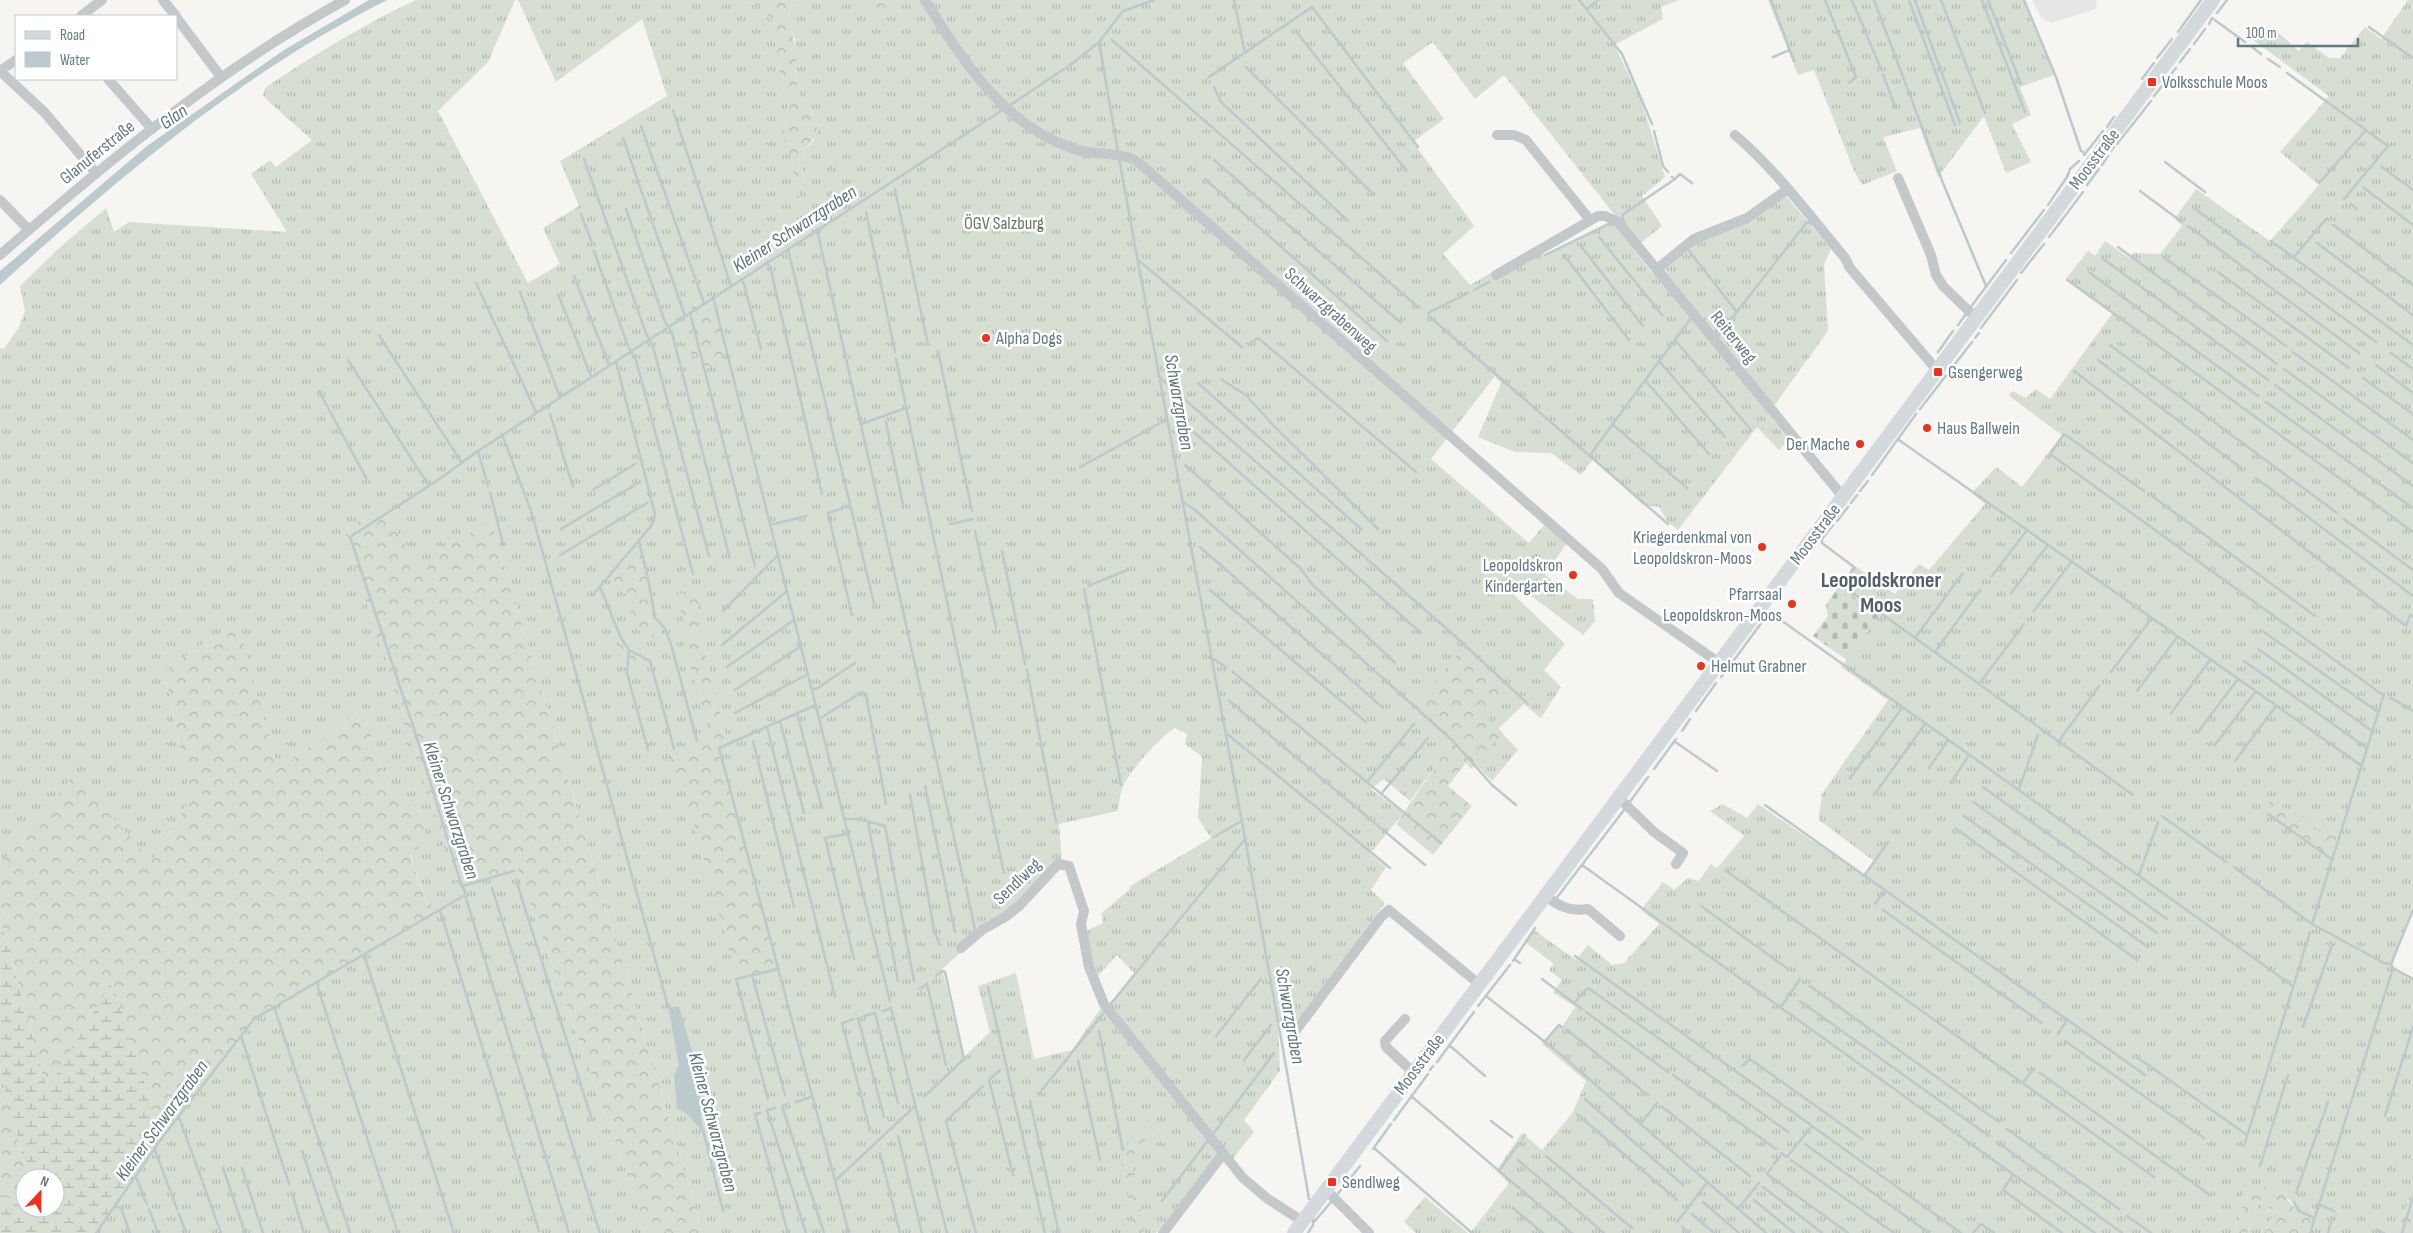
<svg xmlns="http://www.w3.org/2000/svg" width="2413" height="1233" font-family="'Sofia Sans Condensed',sans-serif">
<defs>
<pattern id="grass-tufts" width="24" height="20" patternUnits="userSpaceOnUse" patternTransform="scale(1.25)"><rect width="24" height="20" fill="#d7ded2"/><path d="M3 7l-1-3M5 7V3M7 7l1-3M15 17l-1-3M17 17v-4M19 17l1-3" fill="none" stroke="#b2b9b0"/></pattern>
<pattern id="forest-crowns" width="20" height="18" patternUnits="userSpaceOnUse" patternTransform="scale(1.25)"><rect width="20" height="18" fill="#d7ded2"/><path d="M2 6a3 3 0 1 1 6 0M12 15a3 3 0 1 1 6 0" fill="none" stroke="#b2b9b0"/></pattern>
<pattern id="wetland-marsh" width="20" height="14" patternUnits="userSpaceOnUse" patternTransform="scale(1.25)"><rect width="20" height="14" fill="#d7ded2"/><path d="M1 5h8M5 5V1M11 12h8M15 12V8" fill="none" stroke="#b2b9b0"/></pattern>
<pattern id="cemetery-stones" width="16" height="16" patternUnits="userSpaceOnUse" patternTransform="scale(1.25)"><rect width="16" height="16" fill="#d7ded2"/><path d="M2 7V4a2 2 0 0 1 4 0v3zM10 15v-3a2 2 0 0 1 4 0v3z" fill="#b2b9b0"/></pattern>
</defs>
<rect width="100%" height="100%" fill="#f6f5f1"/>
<!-- built -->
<path fill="#e6e7e5" d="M2032 0H2097L2096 9 2052 23 2041 18Z"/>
<!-- grass -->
<path fill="url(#grass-tufts)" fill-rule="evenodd" d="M416 0H515L488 62 438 111 528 283 560 264 543 228 579 206 560 161 667 96 642 19 556 82 518 0H742L762 6 773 22 780 78 788 106 784 128 793 163 797 198 804 180 802 168 805 150 814 140 815 120 799 96 795 69V39L790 31 789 21 791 6 799 4 802 0H864L874 14 886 6 879 0H1679L1661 7 1663 19 1614 45 1641 100 1665 177 1642 196 1662 226 1633 249 1652 273 1699 241 1785 195 1831 249 1824 265 1828 331 1768 414 1789 440 1779 450 1757 427 1678 530 1667 521 1659 507 1643 505 1593 459 1581 475 1551 453 1515 452 1478 437 1501 383 1495 376 1431 459 1529 543 1545 524 1567 543 1545 575 1578 599H1593L1595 621 1583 635 1517 585 1510 591 1565 644 1544 670 1561 687 1541 718 1524 704 1498 729 1518 750 1492 781 1453 742 1410 801 1384 779 1371 789 1403 813 1370 854 1386 867 1371 890 1385 903 1298 1019 1278 1025 1280 1071 1244 1120 1254 1132 1231 1161 1218 1155 1156 1233H703L491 520 459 892 516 864 648 1233H96L162 1138 254 1019 431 916 362 709 278 769 236 622 164 671 191 798 152 861 0 865V348L4 349 19 327 25 311 20 286 58 249 106 208 114 232 129 222 287 232 251 174 270 160 276 167 312 140 267 100 263 95 265 88C314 55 362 25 416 0ZM1433 42 1475 99 1504 75 1617 218 1544 255 1537 246 1470 285 1443 254 1474 226 1413 142 1444 119 1403 63ZM707 298 716 303C722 319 726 338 723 355L700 370 698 358 690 348 692 343 686 331 693 304ZM1175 728 1187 734 1185 744 1202 757 1198 818 1211 838 1130 886 1129 890 1104 911 1101 914 1103 923 1084 932 1095 979 1117 955 1134 973 1109 1005 1101 1008 1072 1050 1034 1059 1016 973 978 986 990 1032 963 1058 942 969 1051 872 1062 860 1059 824 1118 811C1119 802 1120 793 1124 784 1130 771 1162 735 1175 728Z
M1768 0H2024L2054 75 2020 87 2031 115 2012 124 2031 162 2006 173 1984 116 1938 177 1920 128 1883 137 1897 171 1862 185 1854 171 1814 70 1798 75Z
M2408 0H2413V906L2392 966 2413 978V1186L2398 1233H2308L2313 1210 2307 1206 2303 1213 2296 1210 2290 1200 2260 1184 2243 1208 2234 1233H1470L1509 1183 1496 1171 1522 1133 1542 1150 1573 1112 1586 1081 1542 1044 1557 1026 1561 1028 1575 1007 1553 992 1562 980 1549 970 1554 964 1525 942 1534 930 1576 960 1588 945 1612 965 1624 963 1659 924 1641 910 1663 882 1674 890 1688 878 1699 881 1711 864 1717 868 1744 836 1710 811 1723 804 1747 818 1758 804 1864 876 1874 861 1819 820C1818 811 1823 804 1821 795L1888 700 1841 667 1878 616 1839 586 1855 566 1895 594 1919 564 1929 570 1985 504 1972 493 1996 467 2022 487 2062 435 2009 396 2012 391 2026 398 2036 389 2050 399 2112 314 2065 280 2088 251 2095 256 2105 241 2129 258 2133 253 2160 254 2182 226 2175 218 2196 189 2270 241 2319 185 2280 152 2329 96 2245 34 2274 29 2299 51 2307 42 2329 58H2340L2365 27 2381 39Z
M1425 1197 1468 1233H1416L1404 1222Z
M2259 1202 2275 1211 2264 1233H2247Z"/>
<!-- forest -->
<path fill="url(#forest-crowns)" d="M742 0H802L799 4 791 6 789 21 796 50 795 69 799 96 815 120 818 132 805 150 802 168 804 180 797 200 793 163 783 136 788 106 780 78 773 22 762 6Z
M864 0H879L886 6V18L874 14Z
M707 298 716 303C723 318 726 339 723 355L712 363 704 372 700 371 698 358 691 355 690 348 692 343 685 331 693 304Z
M364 515H389L417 567 491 520 703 1233H648L516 864 459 893 345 537Z
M638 543 649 583 653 615 660 620 653 637 643 635 631 621V600L609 579Z
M680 593 698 600 700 633 727 742 717 747 778 967 737 978 680 775 663 766 666 758 703 748 710 736 684 645 687 631 676 596Z
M237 621 278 769 362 709 391 796 412 797 427 839 410 855 431 916 254 1019 162 1138 112 982 47 1091 0 917V865L74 774 152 861 191 798 164 671Z
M614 625 619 626C627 639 634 647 648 653L646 661H635L627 670Z
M1464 647 1511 691 1487 718 1503 733 1472 769 1466 763 1448 786 1472 806 1433 855 1396 824 1454 739 1415 704Z
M2270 801 2301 815 2319 831 2336 837 2338 841 2330 858 2268 813 2266 807Z
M0 1068 28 1178H25V1208H36L38 1216 0 1193Z
M1153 1120 1155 1127 1131 1158 1145 1233H1136L1120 1155 1146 1121Z
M2260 1184 2283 1194 2296 1210 2302 1213 2307 1206 2313 1211 2308 1233H2264L2275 1211 2259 1202 2247 1233H2234L2243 1208 2240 1205 2244 1190 2253 1192Z
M2413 1186V1233H2398Z"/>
<!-- wetland -->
<path fill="url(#wetland-marsh)" d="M0 917 47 1090 112 981 162 1138 96 1233H0V1193L37 1216 36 1208H55V1178H28L0 1068Z"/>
<!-- cemetery -->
<path fill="url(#cemetery-stones)" d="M1839 586 1879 616 1847 660 1813 636 1828 616 1826 605Z"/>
<!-- water -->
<path fill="#bbcacd" d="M369 0H387C243 72 118 178 0 285V271L147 146 284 50Z
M668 1005 671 1007H679L695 1061 708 1078C695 1095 701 1113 704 1133L687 1114 677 1108 674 1075 679 1066Z"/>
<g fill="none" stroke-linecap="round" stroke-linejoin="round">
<!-- stream -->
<path stroke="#bbcacd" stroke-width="2.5" d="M1234 0 1245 53
M1579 0 1622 54 1652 124
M1771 0 1794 61
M1825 0 1856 77 1849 83
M1852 0 1880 67
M1874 0 1943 183 1986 286
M1909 0 1955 125
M1915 0 1960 123
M1941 0 1985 113
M1982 0 2025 112
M1988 0 2021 84
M2024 0 2056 77 2081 151 2085 153
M1587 9 1598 0
M2217 13 2227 0
M2209 24 2212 18 2245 42
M2369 27 2413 58
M2178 32 2201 0
M1298 34 1407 171
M1112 40 1419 308
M2194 44 2205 29
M2252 47 2261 54
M1773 57 1790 50
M2157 58 2172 39
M2268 59 2280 67
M2180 62 2190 49
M1246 67 1373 194
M2287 73 2388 146 2344 199
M1883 74 1895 107
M1209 77 1312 7 1418 147
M2142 79 2154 63
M1214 87 1221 102 1348 221
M2154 96 2176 68
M1009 106 1073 63 1099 42
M673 110 731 286
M641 126 704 303
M2107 127 2114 117
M1654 131 1663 166 1668 172
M623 138 685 316
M2117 144 2151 101
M2111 151 2114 147
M1118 152 1099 42 1123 11 1154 0
M2084 155 2103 131
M1119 158C1182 505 1250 851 1309 1199
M584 159 646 333 653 347 709 556
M1214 160 1401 323
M2165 162 2205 192
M2102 165 2108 156
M2382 167 2413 190
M1205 179 1387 341
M1675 179 1680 174 1692 183
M2321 181 2366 130
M2087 185 2099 169
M2364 188 2413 225
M895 189 928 345
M2140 191 2182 222
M2351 204 2357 209
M2048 205 2067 177 2070 169 2079 161
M2194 208 2376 342
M626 209 665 322 672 333 729 555
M866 212 895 352
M581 214 592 243
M1624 222 1622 216 1625 213 1675 179 1672 177
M2333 225 2413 285
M2188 226 2359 353
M817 230 964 882
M1599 237 1662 315
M2049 237 2083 192
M2271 241 2413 345
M2317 243 2413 315
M1581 246 1643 326
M2118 247 2277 364
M788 249 874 603
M594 251 628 346 636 360 693 574
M1689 251 1737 312
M2011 253 2044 210
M1545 255 1609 224 1614 225
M1564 255 1629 340
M2163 257 2286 346
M2294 257 2326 219
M2102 258 2268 380
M1138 260 1242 347
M767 262 771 270 822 494
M2218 272 2349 368
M2021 273 2044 244
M2090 273 2258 396
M574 276 609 365
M741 279 744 284 761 349
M2068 280 2413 532
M476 283 536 412
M1474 290 1489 282
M520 292 560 397
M1468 293 1428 313 1430 317 1668 524
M558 294 591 376
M713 297 890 1001
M1970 308 2006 260
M690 313 755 566
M1958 325 1966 314
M1981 328 2017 280
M1714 333 1718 336 1807 222 1812 224
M379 335 462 463
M1975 338 1979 333
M1675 340 1751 430
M1250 343 1258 338 1416 472
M2110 345 2337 513
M938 351 972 511
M1938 352 1953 331
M2293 352 2413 440
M2391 353 2413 369
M896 359 1004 873
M348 360 429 486
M2098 360 2241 468
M1659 361 1725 437
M2376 365 2413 393
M2284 369 2413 463
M2074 371 2406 626 2410 615 2413 616
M1158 376 1456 637 1528 704
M2363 378 2413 414
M1222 380 1246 395 1274 426 1378 529
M1645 380 1709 454
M1198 383 1361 529
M2275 385 2413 486
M319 391 366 478
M2266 402 2413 508
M1920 409 1972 342
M550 414 573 487
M1177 417 1421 633
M886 422 903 505
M861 424 906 408
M1612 424 1687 488
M502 434 532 514 668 1006
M1899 440 2362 766
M478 451 488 486
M1590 455 1691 318
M1185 465 1301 569 1311 583 1395 663
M1080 467 1166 420
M1872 475 1916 414
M2256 478 2413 596
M593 490 635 464
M1860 491 1868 481
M2144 491 2064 434 2050 454 2383 695
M490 492 503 544
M2152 496 2315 616
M1183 502 1195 510 1453 741 1492 785 1516 805
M1851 503 1857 495
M850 506 828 513 852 615
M2344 519 2413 570
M1837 521 1848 507
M950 524 973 519
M770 525 806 516
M1833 525 1822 539V543L1854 567 1843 586 2133 795
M561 529 640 482
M975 531 996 627
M639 541 649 583 655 618 664 627 671 644 697 741
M1200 547 1381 706
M1002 551 1025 664
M560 555 647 503
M1992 576 2027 530
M1088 586 1127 570
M600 587 621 638 629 650 650 661 674 749
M1084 589 1121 785
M1210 590 1366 722
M2011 593 2048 545
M593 595 651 526 655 514 616 362
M723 611 778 555
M2034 611 2072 561
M1768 614 1771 613 2293 986
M2261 630 2378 712
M1915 638 1963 573
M722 645 787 591
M2258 649 2372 731
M629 650 627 673 648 750
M1935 652 1980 590
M1213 659 1226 667
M1734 660 1762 622
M2244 661 2367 748
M727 667 794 620
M1027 670 1056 822
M1233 672 1441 843
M2111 672 2152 618
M1721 677 1729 668
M1979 684 2024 624
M812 689H816L855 663
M735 690 801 646
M2137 691 2178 636
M2391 698 2413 711
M1229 701 1425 865
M816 705 719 748 849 1233
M1696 711 1716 683
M735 713 808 674
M797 713 822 808
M2171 713 2210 660
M819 719 862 692 866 694 886 804
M780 721 804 813
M767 727 835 997
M1682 731 1690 719
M2198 732 2238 679
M1226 733 1390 868
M753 741 794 907
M1674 741 1717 771
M2059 741 2099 686
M2215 745 2256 691
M2235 761 2276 706
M1929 768 1948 740
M1654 769 1676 739
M1850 778 1902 708
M1367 782 1414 724
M1951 783 1969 755
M925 786 955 932
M1983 787 2167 919
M2019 789 2038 735
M910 794 934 930 940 945
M1381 794 1428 738
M1874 795 1925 724
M1973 802 2157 933
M1629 803 1648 777
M1765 805 2145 1075
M2268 814 2333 860
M1964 816 2148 947
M2162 816 2226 862
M844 819H859L885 826 914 981
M868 822 898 981
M1955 828 2137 960
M847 834 825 838 854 959
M1214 837 1243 820
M1582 865 2095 1233
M2234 867 2312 924 2384 963 2391 964
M1725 870 2154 1177
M2139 875 2158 822
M1864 876 1888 842
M516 880 592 1120
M463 886 514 871
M966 887 975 930
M492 888 600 1233
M465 895 569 1233
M1555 900 1624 810
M1875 904 1884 891
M1701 906 1788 969
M440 910 539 1231
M1883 910 2042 1023
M2413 910 2391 964 2393 968 2413 979
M2312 924 2384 694
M364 955 454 1233
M1575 956 1812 1126
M1514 959 1520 963
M1513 961 1535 928
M752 975 785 1095
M1542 979 1582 1009
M318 982V988L398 1233
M1810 986 1999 1122
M988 987 1045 1233
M920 989 927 984 946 1065
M1486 996 1559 1053 1766 1233
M1800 1001 1989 1136
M1574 1003 1588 988 1682 1055
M1109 1006 1246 838
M1478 1006 1510 965
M274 1007 350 1233
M1781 1007 1800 979
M882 1011 891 1008 947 1233
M1586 1012 1668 1072
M864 1016 875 1013 898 1103
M858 1018 884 1117
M854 1019 842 1023 870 1130
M2303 1027 2332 945
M1567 1030 1648 1095
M1099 1031 1123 1150
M2058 1034 2068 1019
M241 1036 289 1184
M1216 1036 1261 979
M1545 1041 1559 1025 1562 1027
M2065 1041 2204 1138
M1449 1045 1485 1076
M2138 1058 2247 1135
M1687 1059 1788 1132
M1078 1060 1100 1160
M1244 1060 1271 1025
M1437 1062 1474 1012
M1742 1066 1750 1059 1862 1139
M1000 1070 989 1080 1013 1175
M1430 1070 1433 1066
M2040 1073 2210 1195
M1673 1075 1776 1149
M2023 1083 2033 1069
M1038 1095 1106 1010
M925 1096 964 1059 945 972 942 971 936 976
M1411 1096 1572 1233
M768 1099 736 979 779 969
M1585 1099 1683 1185
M1030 1101 1059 1233
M796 1102 811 1097
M788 1104 782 1106 824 1233
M1661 1106 1750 1176
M767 1110 806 1233
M767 1110 775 1108
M760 1113 755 1114 788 1233
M1577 1114 1677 1200
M2385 1116 2413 1027
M179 1117 221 1233
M1394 1120 1428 1074
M1491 1121 1512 1137
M1640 1125 1657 1103
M2007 1129 2119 1209
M703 1130 723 1211
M1213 1134 1274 1053
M898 1136 922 1233
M1523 1138 1525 1135
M1997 1142 2122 1233
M2245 1143 2310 932
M1805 1144 1929 1233
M1374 1148 1472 1233
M1373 1149 1391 1124
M155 1150 177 1209
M302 1151 330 1233
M880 1153 900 1233
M1781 1153 1787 1157 1812 1126 1961 1233
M1546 1156 1632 1228
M1518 1160 1604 1233
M1791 1160 1894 1233
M1774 1164 1779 1158
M2260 1166 2288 1075
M1772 1167 1767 1174 1848 1233
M223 1168 245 1233
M242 1168 263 1233
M1499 1171 1519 1143
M2013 1175 2003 1190 2062 1233
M136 1177 147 1204
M835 1181 915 1106
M1763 1187 1822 1233
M292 1193 304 1233
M2296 1193 2328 1102
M1336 1196 1360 1166
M1754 1200 1794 1233
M1162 1201 1209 1139
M1703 1202 1739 1233
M2294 1202 2299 1211 2314 1218
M2318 1204 2334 1211
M117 1207 121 1208 130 1233
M1513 1208 1543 1233
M149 1209 158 1233
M1738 1209 1759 1183
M179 1214 186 1233
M1692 1214 1714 1233
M2127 1216 2151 1233
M1314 1222 1332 1201
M1677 1222 1706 1184
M1682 1227 1688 1233
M2377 1230 2384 1233
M96 1233 162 1138 254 1019 465 895V891L462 887 416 735 350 537 438 480 478 451 1004 109
M976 1233 946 1121 983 1086
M1308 1233 1313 1225V1217
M1973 1233 1981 1224 1994 1233
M2310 1233 2393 968
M2328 1233 2332 1218
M2402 1233 2413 1197"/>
<!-- street -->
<path stroke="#c3c8ca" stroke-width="10" d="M163 0 176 16
M925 0C963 61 1003 125 1074 149 1095 156 1120 151 1138 162L1602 569 1619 593 1718 662
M81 16 102 0
M176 17 221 77
M0 71 45 113 96 173
M0 71 16 60
M108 79 152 129
M1497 135H1514L1526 140 1590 220
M1735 135C1777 171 1810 216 1845 258L1850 268 1936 369
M1898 178 1931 255 1936 275 1943 286 1975 317
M0 200 29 230
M0 255C108 161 219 69 345 0
M1657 269 1694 239 1747 218 1788 189
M1496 275 1598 216H1605L1618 222 1843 497
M1618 797 1654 832 1683 853 1676 864
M1545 896C1560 906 1569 912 1588 909L1620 936
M961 948 982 930 1005 917 1019 906 1058 864 1069 866 1084 911 1081 924 1089 967 1104 1004 1243 1178 1268 1199 1302 1221
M1405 1019 1385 1041 1386 1047 1413 1072
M1293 1034 1381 917 1389 910 1479 984
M1326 1190 1369 1233
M1163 1233 1223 1154"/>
<!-- secondary -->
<path stroke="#d3d9dd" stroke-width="14" d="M1294 1233 2213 0"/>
</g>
<!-- markers -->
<g fill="#f13017" stroke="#fff" stroke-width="2">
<rect x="2147" y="77" width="10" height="10" rx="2.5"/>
<circle cx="986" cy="338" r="5"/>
<rect x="1933" y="367" width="10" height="10" rx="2.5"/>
<circle cx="1927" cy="428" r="5"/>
<circle cx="1860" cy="444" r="5"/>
<circle cx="1762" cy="547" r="5"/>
<circle cx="1573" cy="575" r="5"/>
<circle cx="1792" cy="604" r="5"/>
<circle cx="1701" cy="666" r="5"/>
<rect x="1327" y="1177" width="10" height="10" rx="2.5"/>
</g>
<g text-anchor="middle" stroke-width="5" stroke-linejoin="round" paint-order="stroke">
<!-- poi labels -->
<g font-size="18" fill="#627a85" stroke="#fff" text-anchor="start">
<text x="2162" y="88">Volksschule Moos</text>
<text x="996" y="344">Alpha Dogs</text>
<text x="1948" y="378">Gsengerweg</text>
<text x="1937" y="434">Haus Ballwein</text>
<text x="1850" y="450" text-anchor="end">Der Mache</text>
<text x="1752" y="543" text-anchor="end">Kriegerdenkmal von<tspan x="1752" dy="21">Leopoldskron-Moos</tspan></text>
<text x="1563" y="571" text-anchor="end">Leopoldskron<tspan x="1563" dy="21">Kindergarten</tspan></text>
<text x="1782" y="600" text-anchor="end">Pfarrsaal<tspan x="1782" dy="21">Leopoldskron-Moos</tspan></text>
<text x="1711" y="672">Helmut Grabner</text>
<text x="1342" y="1188">Sendlweg</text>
</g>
<!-- street labels -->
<g font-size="18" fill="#627a85" stroke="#fff">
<text transform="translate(97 152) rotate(-39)" y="6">Glanuferstraße</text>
<text transform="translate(2094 159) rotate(-53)" y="6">Moosstraße</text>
<text transform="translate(1331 310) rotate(42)" y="6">Schwarzgrabenweg</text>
<text transform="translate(1734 337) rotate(51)" y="6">Reiterweg</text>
<text transform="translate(1815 534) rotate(-53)" y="6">Moosstraße</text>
<text transform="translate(1017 881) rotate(-44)" y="6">Sendlweg</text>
<text transform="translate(1419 1064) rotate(-53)" y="6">Moosstraße</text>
</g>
<!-- park labels -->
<g font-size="18" fill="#66775e" stroke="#fff">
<text x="1004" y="229">ÖGV Salzburg</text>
</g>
<!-- water labels -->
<g font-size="19" font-style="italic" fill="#59767b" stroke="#fff">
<text transform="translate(173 116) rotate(-35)" y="7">Glan</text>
<text transform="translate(794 228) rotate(-33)" y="7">Kleiner Schwarzgraben</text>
<text transform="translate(1180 402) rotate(80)" y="7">Schwarzgraben</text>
<text transform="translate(452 810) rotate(72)" y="7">Kleiner Schwarzgraben</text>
<text transform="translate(1291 1016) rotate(80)" y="7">Schwarzgraben</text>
<text transform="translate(161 1120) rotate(-54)" y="7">Kleiner Schwarzgraben</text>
<text transform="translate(714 1122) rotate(75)" y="7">Kleiner Schwarzgraben</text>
</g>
<!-- district labels -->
<g font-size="22" font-weight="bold" fill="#51616a" stroke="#fff">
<text x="1881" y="587">Leopoldskroner<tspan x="1881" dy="25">Moos</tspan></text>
</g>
</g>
<!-- legend -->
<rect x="15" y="15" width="162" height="65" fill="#ffffff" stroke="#c0cace"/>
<rect x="25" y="31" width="25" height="8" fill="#d3d9dd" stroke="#c0cace"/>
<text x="60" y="40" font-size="15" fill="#627a85">Road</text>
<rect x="25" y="52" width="25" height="15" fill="#bbcacd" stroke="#c0cace"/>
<text x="60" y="65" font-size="15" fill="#627a85">Water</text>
<!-- north arrow -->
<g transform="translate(40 1193) rotate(22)"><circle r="24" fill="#ffffff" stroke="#c0cace"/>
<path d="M0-4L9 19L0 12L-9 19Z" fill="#f13017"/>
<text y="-8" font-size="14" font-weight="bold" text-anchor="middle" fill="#627a85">N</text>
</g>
<!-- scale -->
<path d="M2238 38v8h120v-8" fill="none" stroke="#627a85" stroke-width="2.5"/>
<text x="2246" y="38" font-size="15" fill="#627a85" stroke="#ffffff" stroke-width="4" paint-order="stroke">100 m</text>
</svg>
